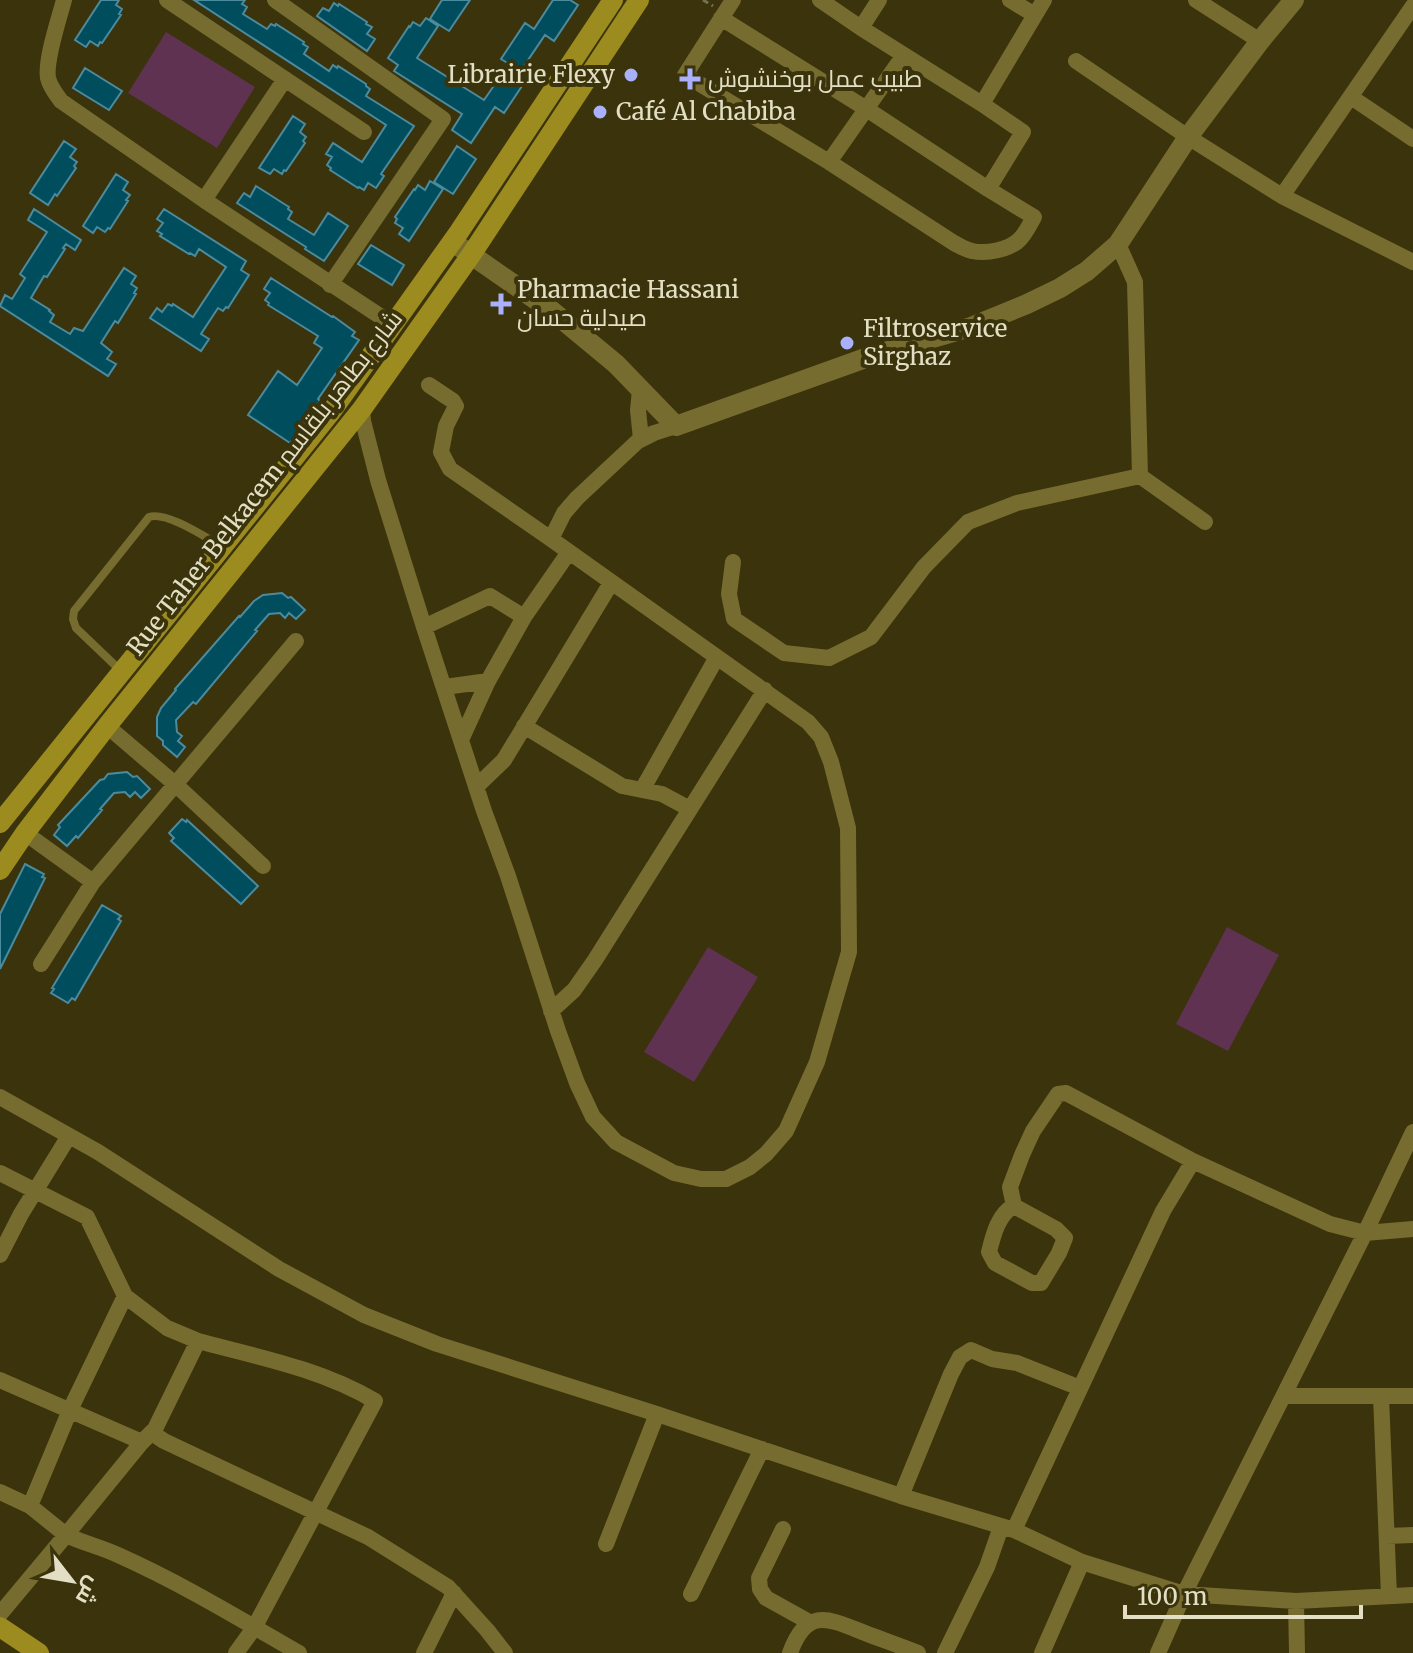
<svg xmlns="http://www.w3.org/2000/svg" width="1413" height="1653" font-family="Merriweather,Cairo,serif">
<rect width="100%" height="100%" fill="#3a330b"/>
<!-- green -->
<path fill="#5f3251" d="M166 32 255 87 217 148 128 93Z
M1227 927 1279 955 1228 1051 1176 1024Z
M708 947 758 977 694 1082 644 1052Z"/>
<!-- building -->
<path fill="#004d5e" stroke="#4c8b9e" stroke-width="2" d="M101 0H119L116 5 122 9 119 14 121 15 102 43 100 42 98 46 90 41 86 47 75 40Z
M194 0H245L242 4 247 7 243 14 267 29 271 24 275 26 276 24 304 42 303 44 308 47 304 54 329 71 333 65 337 68 338 66 366 84V86L370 89 366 96 414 126 381 174 384 176 376 188 368 183 364 190 359 187 358 188 330 170 331 168 327 165 332 157 326 154 333 143 362 162 386 125Z
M442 0H470L449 31 430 19Z
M553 0H570L578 5 554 41 545 35 520 72 528 77 504 113 495 107 471 143 452 130 462 114 394 71 398 65 388 58 409 26 410 27 413 22 420 26 426 18 438 26 417 58 484 100 509 64 501 59 525 23 534 29Z
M334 3 338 6 339 4 367 22 366 24 372 27 367 34 375 39 367 51 317 16 323 8 329 11Z
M85 68 122 91 109 110 73 88Z
M293 116 305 124 300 132 306 137 303 141 305 143 286 171 284 170 282 174 274 169 270 174 259 168Z
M64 141 76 149 70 157 77 162 74 166 76 168 57 196 55 194 48 205 30 193Z
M457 146 476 159 453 194 434 182Z
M116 174 128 182 123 190 130 195 126 200 128 201 110 229 108 228 105 232 97 227 93 233 83 226Z
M430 181 443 189 409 241 399 234 403 228 395 223 397 219 395 217 414 189 415 190 418 185 425 190Z
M256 186 289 207 288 209 292 212 288 219 314 235 328 213 348 226 324 261 305 249 306 247 237 203 244 193 250 197Z
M34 209 81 240 75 250 66 244 63 248 65 249 47 277 44 276 31 298 50 310 49 311 54 315 50 322 70 334 74 328 83 331 124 268 136 276 131 284 137 288 134 293 136 294 118 323 115 321 101 343 112 352 107 359 116 364 108 376 0 306 5 295 12 299 25 278 20 274 47 232 28 220Z
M164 209 246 261 241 270 249 275 228 308 226 307 223 311 218 308 201 334 209 339 201 351 150 318 157 308 162 312 168 304 172 306 173 304 193 317 226 267 199 249 195 256 190 253 189 254 160 236 162 234 157 231 163 223 157 219Z
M371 245 404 265 392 285 358 264Z
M271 278 332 317 333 316 355 332 352 336 359 340 318 399 320 401 290 443 248 415 278 371 297 385 322 348 314 343 318 336 268 305 269 303 265 300 270 293 264 289Z
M282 593 288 598 291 597 305 610 296 619 289 613 285 618 280 613 269 614 255 630 257 631 196 704 193 702 176 720 177 732 182 736 178 741 185 747 177 757 163 745V741L157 736V717L161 708 176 690 175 689 239 616 240 617 254 601 263 595Z
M127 772 133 777 137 776 150 789 141 798 135 792 130 797 125 792 114 793 100 809 102 810 78 838 76 836 67 846 54 835 60 827 58 825 100 780 104 779 108 774Z
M182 819 186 822 187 820 258 886 241 904 171 841 174 838 169 833Z
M25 864 44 874 42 877 45 878 0 969V914Z
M102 905 121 916 118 919 121 921 75 1000 72 998 68 1003 51 993 54 989 52 988Z"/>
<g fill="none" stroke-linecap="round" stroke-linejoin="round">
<!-- path -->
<path stroke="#77714e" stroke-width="3" stroke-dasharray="6 4" stroke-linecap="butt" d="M703 0 713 6"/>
<!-- service -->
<path stroke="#766c30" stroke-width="8" d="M120 670 76 628 73 619 74 611 149 517C166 511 205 537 221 546"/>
<!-- minor -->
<path stroke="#766c30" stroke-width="16" d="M64 0C59 19 45 60 48 78 50 87 56 94 61 101L204 200 392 324
M167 0 364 132
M275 0 443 119 330 285
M733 0 685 75 829 162 954 243C960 246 966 250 972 251 986 254 1010 250 1020 239 1026 233 1030 224 1034 217L988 189
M820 0 861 28 982 104 1044 0
M1010 0 1035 15
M1196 0 1260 41
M721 18 865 108 988 189 1023 132 982 104
M861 28 879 0
M1076 61 1188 137 1282 196 1413 262
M1351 97 1413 139
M829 162 904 55
M1282 196 1413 6
M204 200 285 79
M1118 244 1135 282 1140 476 1205 522
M429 385 453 401 456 406 446 426 441 452 450 469 551 539
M640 390 638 410 641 439
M362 409 363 421 378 480 424 627 484 811 508 876 558 1031 577 1083 593 1117 616 1142 674 1173 701 1179H726L750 1167 766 1154 786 1131 817 1062 849 952 848 828 831 762 821 737 808 722 551 539 564 513 577 498 638 441 654 433 676 426
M733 562 729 594 734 619 784 653 829 658 871 637 924 567 968 522 1017 503 1140 476
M424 627 490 596 524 617
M488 681 524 617 569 552
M445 687 488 681 461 740
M107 726 175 784 263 866
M524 726 622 786 662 794 690 809
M476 787 504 760 611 583
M642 790 717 657
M25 833 93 882
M41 964 93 882 296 641
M551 1011 574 990 595 960 765 690
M0 1097 98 1152 279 1269 364 1315 437 1344 657 1414 901 1496 1014 1530 1082 1562 1184 1594 1296 1601 1413 1595
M0 1173 87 1217 125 1296 167 1328 198 1341 155 1429 142 1442 66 1535C83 1543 101 1547 118 1555 181 1583 240 1619 299 1653
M1014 1206C998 1214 993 1236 989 1252L995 1263 1032 1283H1041L1059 1253 1065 1238 1056 1229 1014 1206 1010 1187 1022 1155 1033 1131 1058 1094 1066 1093 1193 1161 1330 1224 1365 1233 1413 1229
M0 1255 21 1214 69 1136
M198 1341C258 1357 321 1369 375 1401L254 1628 236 1653
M0 1380 142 1442
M1284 1396H1413
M1381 1396 1389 1596
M152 1433 164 1441 368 1537 448 1587 487 1630 505 1653
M0 1492 30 1506 66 1535 0 1614
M901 1496 951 1374 960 1357 971 1350 992 1359 1017 1363 1080 1388
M30 1506 70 1410 125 1296
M783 1529 759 1578 760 1589 766 1598 811 1623
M1014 1530 1163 1211 1193 1161
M1387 1536 1413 1535
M606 1544 657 1414
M691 1594 762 1449
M1296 1601 1297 1653
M424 1653 454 1593
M790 1653C807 1606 829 1619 865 1633 883 1640 901 1646 918 1653
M945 1653 987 1567 1001 1527
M1042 1653 1082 1562
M1158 1653 1184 1594 1365 1233 1413 1132"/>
<!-- tertiary -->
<path stroke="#766c30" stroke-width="20" d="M457 245 552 311 616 364 676 426 874 355 971 327 1027 304 1060 288 1087 271 1118 244 1188 137 1260 41 1294 0"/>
<!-- secondary -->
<path stroke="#9c8b1e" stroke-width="20" d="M0 823 331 412 459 232 613 0
M0 870 25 833 107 726 362 409 471 255 639 0
M0 1627 39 1653"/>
</g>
<!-- markers -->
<g fill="#a9b0fc" stroke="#3a330b" stroke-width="3">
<circle cx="631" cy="75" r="8"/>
<path d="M686 67h8v8h8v8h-8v8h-8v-8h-8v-8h8z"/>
<circle cx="600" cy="112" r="8"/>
<path d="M497 292h8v8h8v8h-8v8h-8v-8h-8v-8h8z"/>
<circle cx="847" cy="343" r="8"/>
</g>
<g text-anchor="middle" stroke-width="8" stroke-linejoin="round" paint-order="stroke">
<!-- poi labels -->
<g font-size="24" fill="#e3dfc5" stroke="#3a330b" text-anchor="start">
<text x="615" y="83" text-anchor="end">Librairie Flexy</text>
<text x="708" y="87">طبيب عمل بوخنشوش</text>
<text x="616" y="120">Café Al Chabiba</text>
<text x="517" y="298">Pharmacie Hassani<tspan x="517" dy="28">صيدلية حسان</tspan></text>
<text x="863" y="337">Filtroservice<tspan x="863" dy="28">Sirghaz</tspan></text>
</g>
<!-- street labels -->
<g font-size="24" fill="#e3dfc5" stroke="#3a330b">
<text transform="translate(265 483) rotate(-52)" y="8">Rue Taher Belkacem شارع بطاهر بلقاسم</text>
</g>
</g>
<!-- north arrow -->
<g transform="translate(72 1581) rotate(121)" stroke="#3a330b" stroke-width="6" paint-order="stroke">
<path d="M0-6L14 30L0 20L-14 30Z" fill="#e3dfc5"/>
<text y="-12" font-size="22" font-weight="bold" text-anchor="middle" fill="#e3dfc5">ش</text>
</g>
<!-- scale -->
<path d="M1125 1605v12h236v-12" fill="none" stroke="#e3dfc5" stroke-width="4"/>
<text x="1137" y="1605" font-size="24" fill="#e3dfc5" stroke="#3a330b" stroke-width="6" paint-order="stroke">100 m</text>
</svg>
